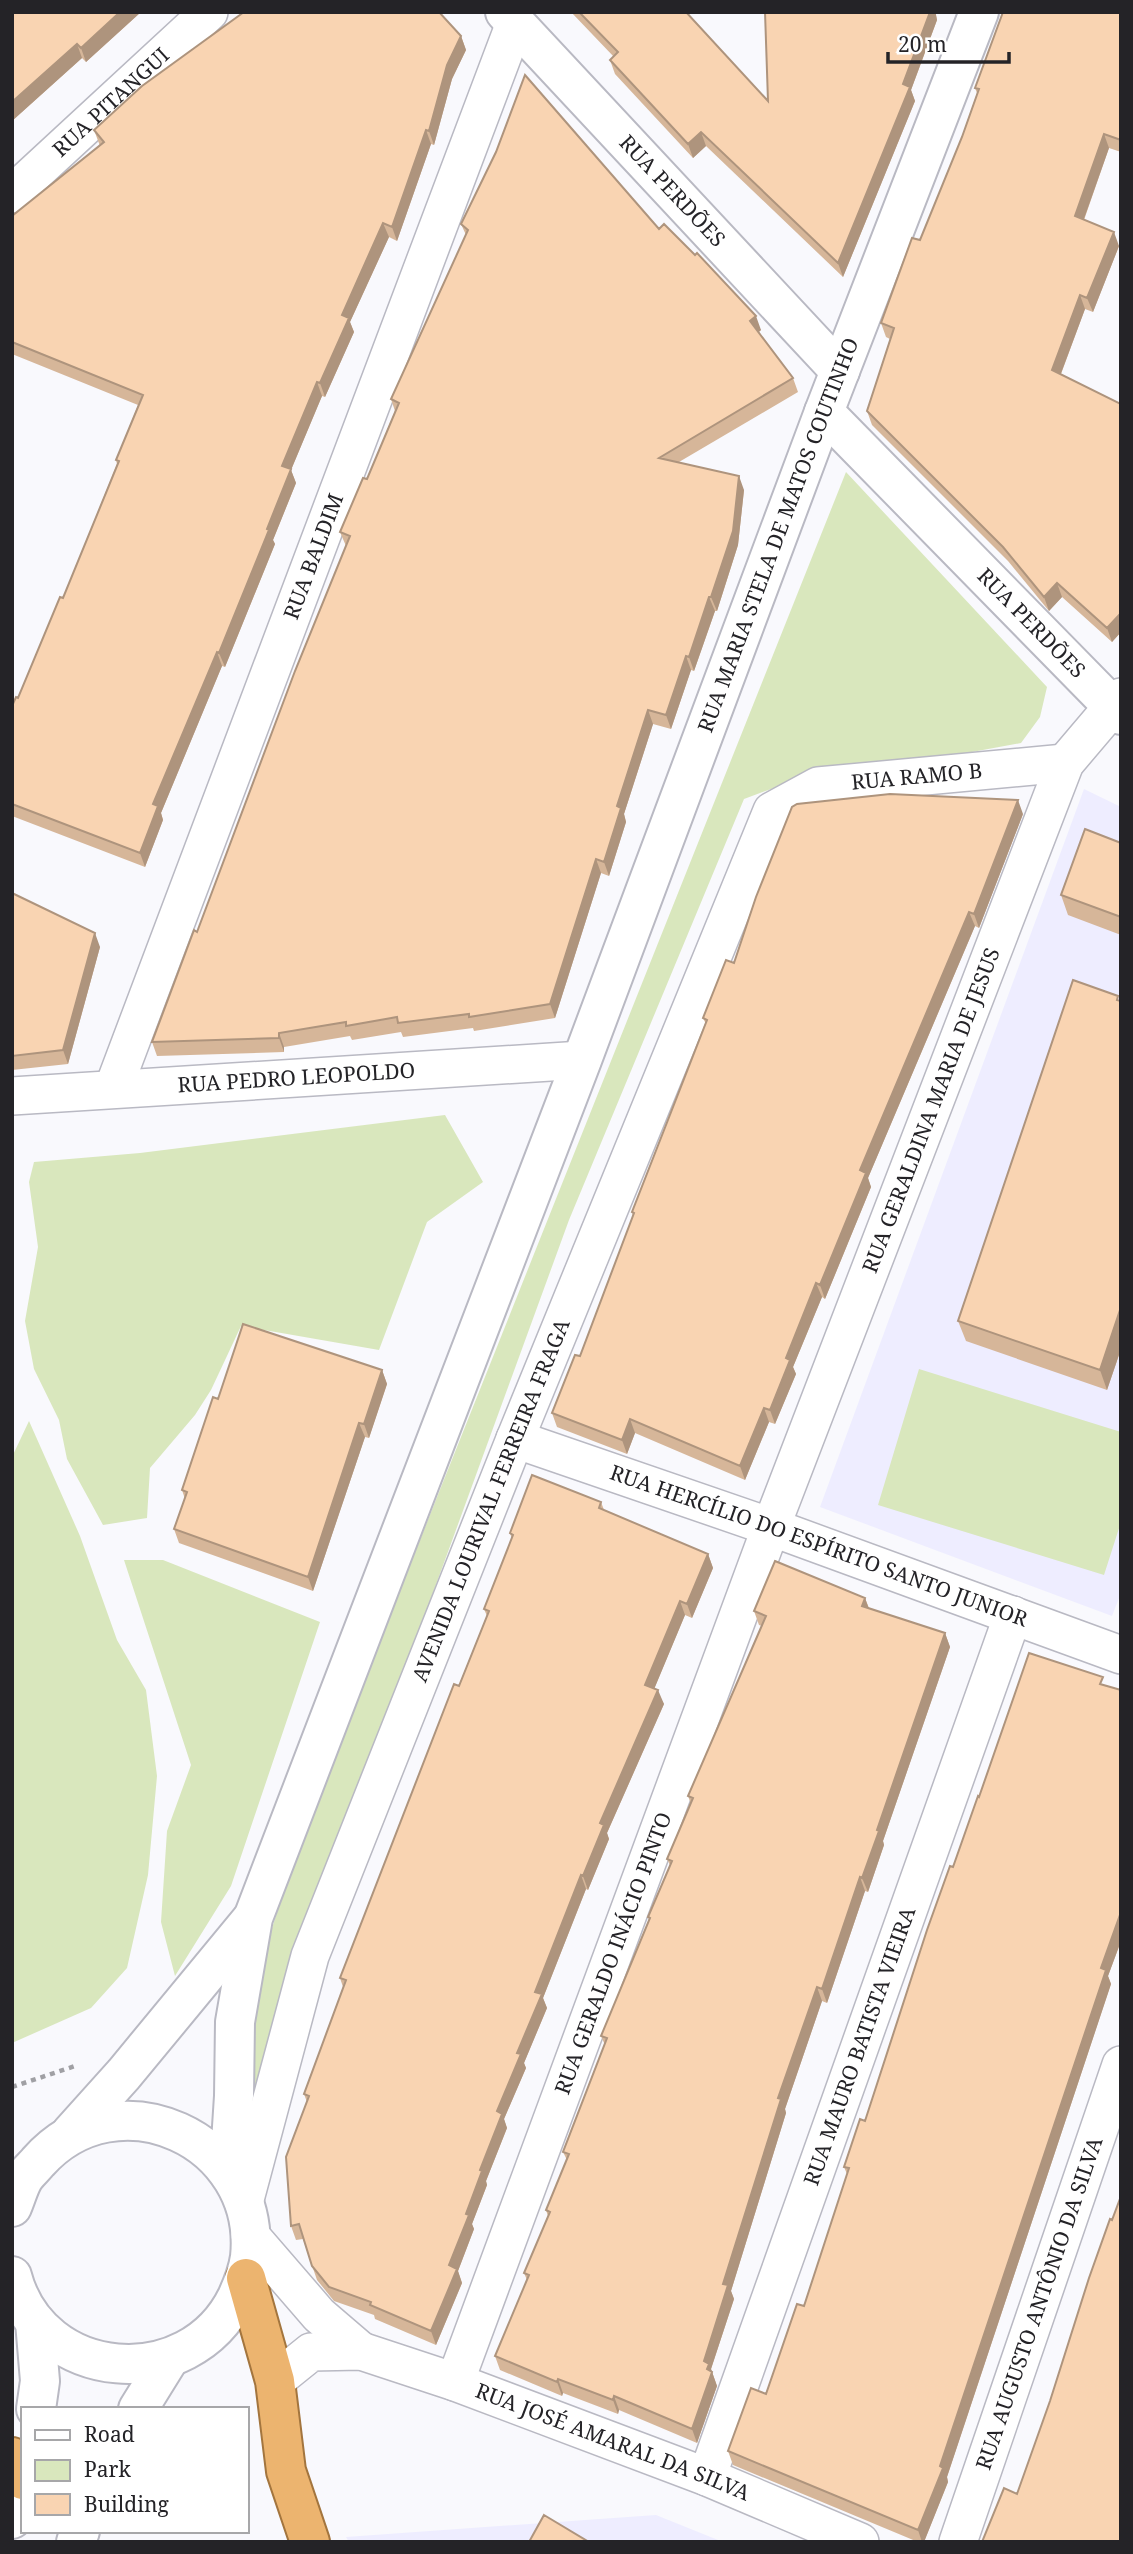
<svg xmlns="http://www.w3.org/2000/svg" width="1133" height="2554" font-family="'Noto Serif',serif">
<rect width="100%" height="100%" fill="#f9f9fd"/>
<!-- built -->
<path fill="#eeedff" d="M1084 789 1121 807V1593L1112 1616 820 1507Z
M656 2515 723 2542H349L346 2537Z"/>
<!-- green -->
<path fill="#d9e7bd" d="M846 472 1047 687 1040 717 1021 743 771 789 744 799 569 1220 298 1963 249 2139 255 2026 267 1944 299 1843Z
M445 1115 483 1182 427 1222 379 1350 241 1326 211 1390 195 1415 150 1468 147 1518 103 1525 67 1459 59 1420 34 1369 25 1321 38 1247 29 1182 34 1162 140 1153Z
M919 1369 1121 1432V1522L1104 1575 878 1505Z
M29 1421 80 1536 117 1640 146 1690 157 1776 148 1875 127 1968 91 2008 12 2043V1457Z
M124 1560H163L320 1622 231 1886 175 1976 161 1922 167 1831 191 1765Z"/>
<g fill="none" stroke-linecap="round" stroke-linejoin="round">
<defs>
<g id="minor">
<path id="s1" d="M12 194 209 12"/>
<path id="s2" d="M113 1089 515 23"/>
<path id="s3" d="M12 1096 582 1060"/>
<path id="s4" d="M515 1439 771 1527 1121 1655"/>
<path id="s5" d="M244 2203 310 1956 515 1439 772 811 818 786 1065 763"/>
<path d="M250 2235 319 2315 361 2351"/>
<path id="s6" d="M275 2381 311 2352 361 2351 455 2382 707 2477 860 2542"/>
<path id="s7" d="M455 2382 771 1527 1065 763 1121 697"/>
<path id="s8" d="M707 2477 1013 1615"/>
<path id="s9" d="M958 2542 1121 2065"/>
</g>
<g id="tertiary">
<path id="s10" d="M505 12 840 371"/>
<path id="s11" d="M824 412 1121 715"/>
<path d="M71 2133 124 2074 251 1920"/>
<path id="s12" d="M229 2173 234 2096 235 2022 253 1918 582 1060 824 412 979 12"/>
<path d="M12 2207C16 2198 19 2186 24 2178 28 2172 34 2167 38 2162 117 2073 262 2139 250 2257 248 2271 243 2284 237 2297 189 2395 40 2383 12 2276"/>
<path d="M35 2322 40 2381 36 2409"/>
<path d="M138 2409 169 2359"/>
<path d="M12 2519 23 2484"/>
<path d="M76 2542 80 2531"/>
</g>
<path id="trunk" d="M246 2278 275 2381 286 2471 310 2542
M12 2457 23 2480"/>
</defs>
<!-- minor casing -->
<use href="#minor" stroke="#b9b9c3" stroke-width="40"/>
<!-- tertiary casing -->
<use href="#tertiary" stroke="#b9b9c3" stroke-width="42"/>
<!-- trunk casing -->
<use href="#trunk" stroke="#a3753e" stroke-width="42"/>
<!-- path -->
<path stroke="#a0a0a4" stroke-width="4.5" stroke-dasharray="5 5" stroke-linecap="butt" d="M12 2087 78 2065"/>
<!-- minor -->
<use href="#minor" stroke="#fff" stroke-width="37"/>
<!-- tertiary -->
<use href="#tertiary" stroke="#fff" stroke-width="38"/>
<!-- trunk -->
<use href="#trunk" stroke="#ecb46f" stroke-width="38"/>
</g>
<!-- wall -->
<path fill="#d6b699" d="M12 12H141L86 62 82 58 12 121Z
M571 12H686L768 101 765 12H936V15L937 20 911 90 915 101 843 277 706 146 693 158 615 74 610 60 614 57Z
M1121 12V152L1109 148 1084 220 1119 246 1093 312 1085 309 1061 374 1121 404V632L1112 642 1062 597 1049 611 1008 561 872 425 867 411 890 339 886 337 881 323 920 240 962 137 977 93 975 88 1009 13Z
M461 36 466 50 452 79 434 145 431 144 397 241 389 237 350 322 354 332 325 397 322 396 291 470 296 483 273 540 275 544 225 667 222 666 161 813 163 820 145 867 12 816V706L18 698 63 598 117 464 116 460 138 405 12 354V216L100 146 94 130Z
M461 224 659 229 761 330 759 332 793 378 798 392 679 462 744 490 738 545 717 611H715L694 671 691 670 671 729 653 724 624 814 626 822 609 876 601 873 555 1018 474 1031 473 1028 403 1037 401 1032 352 1040 350 1036 284 1047V1052L157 1056 152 1042 197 932 346 546 340 532 367 479 395 411 391 399 466 235Z
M1023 814 979 928 975 926 868 1178 871 1187 825 1299 822 1297 793 1367 796 1374 775 1424 769 1422 745 1480 635 1433 627 1454 557 1427 552 1413 580 1356 633 1216 632 1212 706 1024 703 1018 734 963Z
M1121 843V935L1068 915 1061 895Z
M12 893 100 947 68 1064 12 1070Z
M1120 1001H1121V1349L1107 1390 966 1341 958 1321Z
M382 1370 387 1384 369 1438 365 1437 313 1591 179 1543 174 1529 185 1499 182 1490 218 1399Z
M601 1502 604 1510 708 1554 713 1568 692 1618 685 1615 654 1689 664 1704 607 1833 609 1839 588 1890 586 1889 543 1998 547 2008 524 2063 526 2068 504 2119 507 2128 486 2181 487 2185 472 2224 474 2229 458 2271 462 2283 436 2345 375 2319 374 2315 334 2301 317 2280 303 2239 296 2240 291 2226 307 2102 304 2094 343 1987 340 1978 487 1616 484 1609 512 1539 510 1533Z
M865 1598 869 1608 945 1633 950 1647 883 1841 884 1845 868 1892 865 1891 827 2003 822 2001 785 2109 786 2113 731 2291 734 2299 711 2369 717 2386 697 2443 619 2410 618 2414 563 2393 562 2396 500 2370 495 2356 527 2280 524 2273 548 2216 546 2210 567 2160 563 2152 605 2045 601 2036 649 1920 648 1917 670 1865 667 1859 691 1804 688 1796 762 1626 759 1625 754 1611Z
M1105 1685 1121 1690V1941L1108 1976 1111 1984 947 2477 948 2482 924 2542H918L733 2465 728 2451 766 2394 804 2306 847 2174 844 2167 865 2121 953 1867 979 1797Z"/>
<!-- shaded-wall -->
<path fill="#ae947d" d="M120 12H141L86 62 81 48Z
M930 12H936V15L937 20 911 90 915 101 843 277 838 263Z
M461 36 466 50 452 79 434 145 429 131 447 65Z
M77 44 82 58 12 121V102Z
M426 130 431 144 397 241 392 227Z
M701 132 706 146 693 158 688 144Z
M1104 134 1109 148 1080 230 1075 216Z
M383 223 389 237 350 322 354 332 325 397 320 383 342 315Z
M1114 232 1119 246 1093 312 1087 298Z
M1080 295 1085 309 1057 384 1052 370Z
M756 316 761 330 755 335 750 321Z
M317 382 322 396 291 470 296 483 273 540 275 544 225 667 219 653 282 466Z
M739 476 744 490 738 545 717 611 711 597Z
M1057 583 1062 597 1049 611 1044 597Z
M709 597 715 611 694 671 689 657Z
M1121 613V632L1112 642 1107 628Z
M217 652 222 666 161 813 163 820 145 867 140 853 153 804Z
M686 656 691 670 671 729 666 715Z
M648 710 653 724 624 814 626 822 609 876 604 862 617 806Z
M1018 800 1023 814 979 928 974 914Z
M596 859 601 873 555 1018 550 1004Z
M969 912 975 926 868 1178 871 1187 825 1299 820 1285 860 1170Z
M95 933 100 947 68 1064 63 1050Z
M279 1033 284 1047V1052L279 1038Z
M816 1283 822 1297 793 1367 796 1374 775 1424 770 1410 786 1358Z
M1121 1307V1349L1107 1390 1100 1370Z
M382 1370 387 1384 369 1438 364 1424Z
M764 1408 769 1422 745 1480 740 1466Z
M630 1419 635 1433 627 1454 622 1440Z
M359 1423 365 1437 313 1591 308 1577Z
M708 1554 713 1568 692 1618 687 1604Z
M865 1598 870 1612 862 1606Z
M680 1601 685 1615 650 1699 645 1685Z
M945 1633 950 1647 883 1841 884 1845 868 1892 862 1878 877 1830Z
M658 1690 664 1704 607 1833 609 1839 588 1890 583 1876 600 1823Z
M581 1875 586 1889 543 1998 547 2008 524 2063 526 2068 504 2119 507 2128 486 2181 487 2185 472 2224 474 2229 458 2271 462 2283 436 2345 431 2331 449 2265 480 2170 497 2111 517 2053 535 1992Z
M860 1877 865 1891 827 2003 822 1989Z
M1121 1912V1941L1108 1976 1111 1984 947 2477 948 2482 924 2542H922L918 2530 940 2466 1101 1968Z
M817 1987 822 2001 785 2109 786 2113 731 2291 734 2299 711 2369 717 2386 697 2443 692 2429 704 2361 723 2284 778 2098Z
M558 2379 563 2393 562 2396 557 2382Z
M614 2396 619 2410 618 2414 613 2400Z"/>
<!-- building -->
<path fill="#f9d4b2" stroke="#ae947d" stroke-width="2" d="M12 12H120L81 48 77 44 12 102Z
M244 12H439L461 36 447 65 429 131 426 130 392 227 383 223 342 315 349 318 320 383 317 382 282 466 291 469 267 529 269 530 219 653 217 652 153 804 158 806 140 853 12 804V706L16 697 18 698 60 597 63 598 119 461 116 460 143 395 12 342V216L104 142 94 130 142 86Z
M579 12H686L768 101 765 12H930L903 84 910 87 838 263 701 132 688 144 610 60 618 52Z
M1003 12 1009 13 1010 12H1121V140L1104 134 1075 216 1114 232 1087 298 1080 295 1052 370 1121 404V613L1107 628 1057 583 1044 597 1003 547 867 411 894 328 881 323 912 238 920 240 962 137 979 89 975 88Z
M525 75 659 229 664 224 695 255 697 253 756 316 750 321 793 378 659 458 739 476 733 531 711 597H709L689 657 686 656 666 715 648 710 617 806 621 808 604 862 596 859 550 1004 469 1017V1014L398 1023 397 1017 346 1026V1022L279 1033V1038L152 1042 194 930 197 932 295 671 350 536 340 532 363 478 367 479 399 403 391 399 468 230 461 224 496 152Z
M890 794 1018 800 974 914 969 912 860 1170 866 1173 820 1285 816 1283 786 1358 790 1360 770 1410 764 1408 740 1466 630 1419 622 1440 552 1413 575 1355 580 1356 634 1213 632 1212 707 1020 703 1018 726 960 734 963 756 897 792 807 797 804Z
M1085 829 1121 843V917L1061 895Z
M12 893 95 933 63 1050 12 1056Z
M1073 980 1118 996 1117 1000 1121 1001V1307L1100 1370 958 1321Z
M243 1324 382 1370 364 1424 359 1423 308 1577 174 1529 187 1492 182 1490 213 1397 218 1399Z
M532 1475 601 1502 599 1508 708 1554 687 1604 680 1601 645 1685 658 1690 600 1823 604 1825 583 1876 581 1875 535 1992 542 1994 517 2053 521 2054 497 2111 502 2114 480 2170 482 2171 466 2214 469 2215 449 2265 457 2269 431 2331 370 2305 371 2302 329 2287 312 2266 299 2224 291 2226 286 2157 309 2096 304 2094 346 1980 340 1978 454 1684 459 1686 489 1611 484 1609 513 1535 510 1533Z
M775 1561 865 1598 862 1606 945 1633 877 1830 879 1831 862 1878 860 1877 822 1989 817 1987 778 2098 781 2099 723 2284 728 2285 704 2361 709 2364 707 2369 712 2372 692 2429 614 2396 613 2400 558 2379 557 2382 495 2356 529 2275 524 2273 550 2212 546 2210 569 2154 563 2152 607 2038 601 2036 650 1918 648 1917 672 1861 667 1859 693 1798 688 1796 766 1616 754 1611Z
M1029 1653 1103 1677 1100 1684 1121 1690V1912L1101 1968 1106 1970 940 2466 943 2468 918 2530 728 2451 751 2388 766 2394 797 2304 804 2306 849 2168 844 2167 860 2119 865 2121 927 1930 950 1866 953 1867 978 1796 979 1797Z
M1121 2196V2542H982L1004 2488 1017 2494 1050 2401 1089 2278 1110 2219 1112 2220Z
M544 2515 589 2542H529Z"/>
<g text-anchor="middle" stroke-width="7" stroke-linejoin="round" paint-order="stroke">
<!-- street labels -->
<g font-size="21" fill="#242327" stroke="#fff">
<text dy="7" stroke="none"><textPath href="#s1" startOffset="135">RUA PITANGUI</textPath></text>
<text dy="7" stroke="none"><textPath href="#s10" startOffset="245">RUA PERDÕES</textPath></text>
<text dy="7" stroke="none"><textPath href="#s12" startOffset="1736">RUA MARIA STELA DE MATOS COUTINHO</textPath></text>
<text dy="7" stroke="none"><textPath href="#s2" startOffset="569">RUA BALDIM</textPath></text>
<text dy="7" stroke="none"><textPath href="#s11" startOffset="296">RUA PERDÕES</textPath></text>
<text dy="7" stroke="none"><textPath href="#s5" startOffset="1642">RUA RAMO B</textPath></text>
<text dy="7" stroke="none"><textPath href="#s3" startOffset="285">RUA PEDRO LEOPOLDO</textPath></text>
<text dy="7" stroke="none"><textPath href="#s7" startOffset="1358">RUA GERALDINA MARIA DE JESUS</textPath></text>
<text dy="7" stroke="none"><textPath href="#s5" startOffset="746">AVENIDA LOURIVAL FERREIRA FRAGA</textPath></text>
<text dy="7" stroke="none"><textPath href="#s4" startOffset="322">RUA HERCÍLIO DO ESPÍRITO SANTO JUNIOR</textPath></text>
<text dy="7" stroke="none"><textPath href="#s7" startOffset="457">RUA GERALDO INÁCIO PINTO</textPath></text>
<text dy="7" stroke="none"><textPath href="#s8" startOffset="457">RUA MAURO BATISTA VIEIRA</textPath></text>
<text dy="7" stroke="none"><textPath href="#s9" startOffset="252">RUA AUGUSTO ANTÔNIO DA SILVA</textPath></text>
<text dy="7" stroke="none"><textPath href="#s6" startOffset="364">RUA JOSÉ AMARAL DA SILVA</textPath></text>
</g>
</g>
<!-- border -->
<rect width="1133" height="2554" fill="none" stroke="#242327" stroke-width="28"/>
<!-- legend -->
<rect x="21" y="2407" width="228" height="126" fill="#ffffff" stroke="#a7a7a9" stroke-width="2"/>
<rect x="35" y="2430" width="35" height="10" fill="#ffffff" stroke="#a7a7a9" stroke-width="2"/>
<text x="84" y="2442" font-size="21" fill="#242327">Road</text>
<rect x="35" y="2460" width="35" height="21" fill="#d9e7bd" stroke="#a7a7a9" stroke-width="2"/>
<text x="84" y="2477" font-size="21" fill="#242327">Park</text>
<rect x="35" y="2494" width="35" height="21" fill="#f9d4b2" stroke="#a7a7a9" stroke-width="2"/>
<text x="84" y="2512" font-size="21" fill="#242327">Building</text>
<!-- scale -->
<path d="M888 52v10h121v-10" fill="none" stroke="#242327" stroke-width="3.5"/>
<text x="898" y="52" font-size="21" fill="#242327" stroke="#ffffff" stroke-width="5" paint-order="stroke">20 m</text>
</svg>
